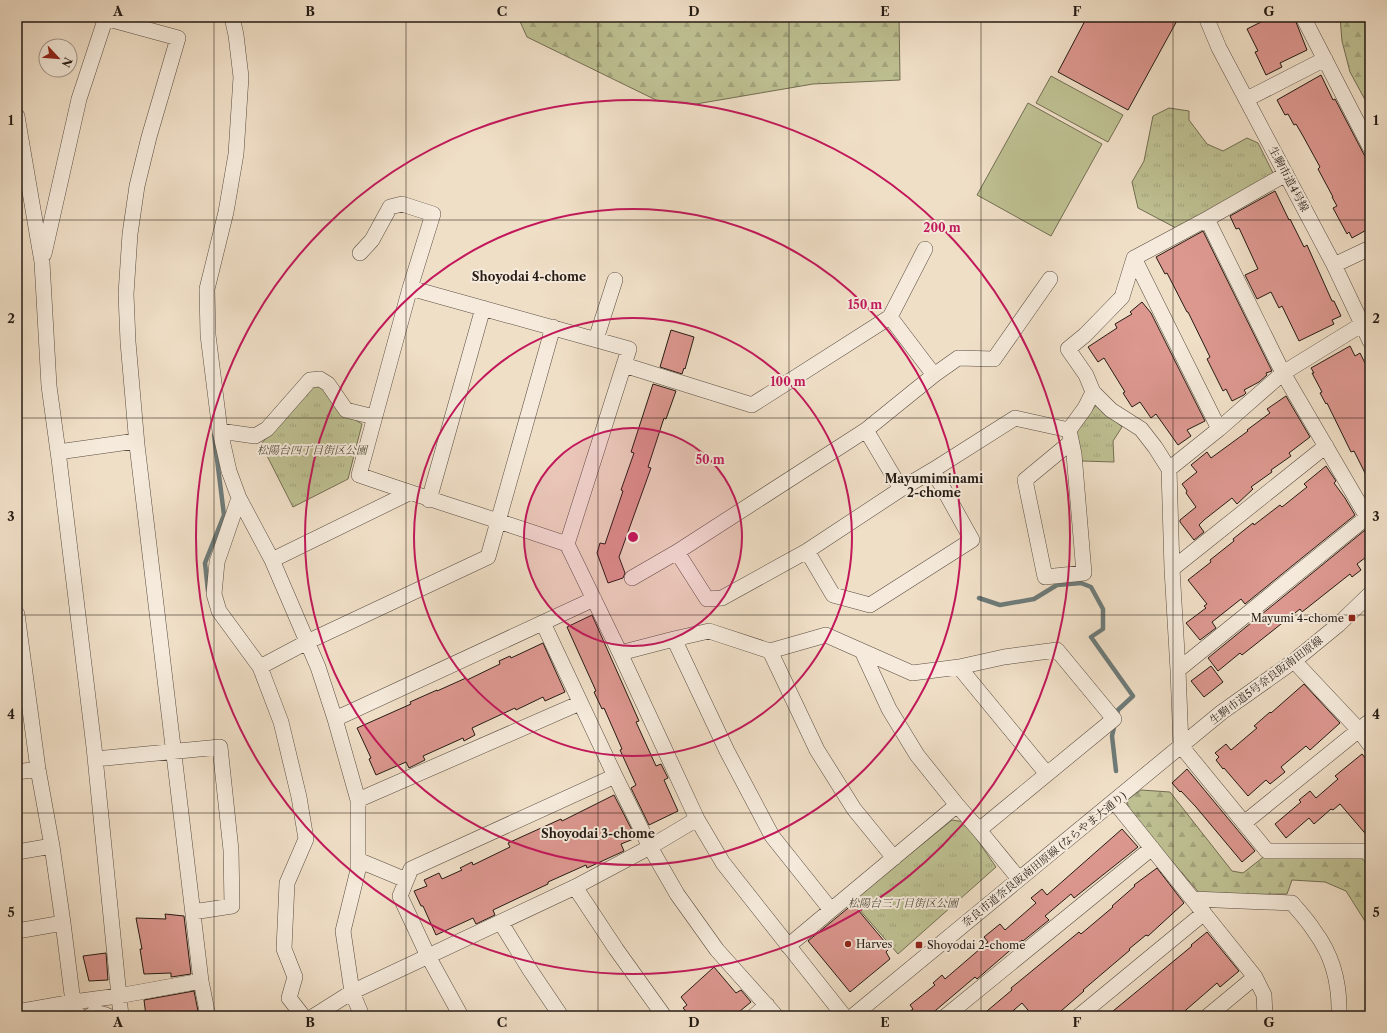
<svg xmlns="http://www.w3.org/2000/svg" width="1387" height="1033" font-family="'Libre Caslon Text','Noto Serif JP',serif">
<defs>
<pattern id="forest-firs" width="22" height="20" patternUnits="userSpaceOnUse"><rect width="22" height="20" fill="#bec092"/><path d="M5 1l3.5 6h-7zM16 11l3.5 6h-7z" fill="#a3a47d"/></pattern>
<pattern id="park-tufts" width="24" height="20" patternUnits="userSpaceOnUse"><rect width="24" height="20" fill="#bec092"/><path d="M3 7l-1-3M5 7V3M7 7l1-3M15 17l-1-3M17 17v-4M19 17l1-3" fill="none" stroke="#a3a47d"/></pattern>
</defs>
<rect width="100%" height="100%" fill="#f0dfc7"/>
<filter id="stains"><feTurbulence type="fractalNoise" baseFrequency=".005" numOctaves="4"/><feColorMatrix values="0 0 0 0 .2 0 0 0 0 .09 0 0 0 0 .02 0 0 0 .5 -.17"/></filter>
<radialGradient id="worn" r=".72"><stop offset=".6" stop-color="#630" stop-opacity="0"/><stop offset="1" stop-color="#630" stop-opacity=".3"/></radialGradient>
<!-- grass -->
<path fill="#bec092" stroke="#726e53" d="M1051 76 1123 115 1108 142 1036 103Z
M1028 103 1102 144 1051 236 977 195Z"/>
<!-- forest -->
<path fill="url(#forest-firs)" stroke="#726e53" d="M518 17H899L900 80 813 84 696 104 658 101 527 37Z
M1340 17H1370V109L1350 72 1342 41Z
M1141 790 1170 792 1232 871 1243 873 1266 855 1357 856 1368 862 1370 866V929L1346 891 1325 882 1292 880 1287 894 1201 895 1127 809V800Z"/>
<!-- park -->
<path fill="url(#park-tufts)" stroke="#726e53" d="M1169 108 1189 111V120L1207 144 1223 151 1247 138 1258 143 1274 175 1176 228 1138 208 1132 182 1144 161 1153 116Z
M314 384 323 386 341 411 362 424 348 479 293 507 261 444Z
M1097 404 1122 427 1113 441 1114 462 1082 461 1073 434Z
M952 820 965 822 996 867 898 954 852 901Z"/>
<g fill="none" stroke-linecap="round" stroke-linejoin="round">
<!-- stream -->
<path stroke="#6d7b79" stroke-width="4.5" d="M208 591 205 563 224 515 214 435
M979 598 1000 605 1034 599 1057 585 1081 583 1091 587 1103 609V629L1091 637 1133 696 1118 710 1112 736 1116 771"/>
</g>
<!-- building -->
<path fill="#dc978f" stroke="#251b14" d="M1087 17H1179L1128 110 1058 72Z
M1271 17H1294L1307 50 1280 63 1282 67 1266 75 1255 52 1258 51 1247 29Z
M1321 75 1333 100 1335 99 1370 166V228L1352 238 1349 232 1347 234 1333 208 1337 206 1332 197H1333L1318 169 1320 167 1303 136 1296 124 1294 125 1288 114 1285 115 1277 100Z
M1275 191 1289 220 1290 219 1304 247 1307 245 1332 301H1334L1341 316 1332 320 1334 324 1299 341 1282 306 1279 308 1271 292 1257 299 1245 275 1258 269 1239 228 1236 229 1230 216Z
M1203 231 1272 371 1266 373 1267 375 1259 382 1244 390 1246 393 1244 395 1232 401 1226 389 1223 391 1207 359 1210 357 1188 312H1187L1167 273 1165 274 1156 257Z
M1142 302 1151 313 1205 421 1187 430 1191 436 1178 445 1156 414 1151 418 1140 402 1132 407 1123 393 1125 392 1104 358 1098 362 1088 347 1117 328 1115 324 1132 314 1130 312Z
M671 330 694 337 685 369 684 368 682 374 660 367Z
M1350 346 1355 356 1360 353 1370 373V483L1354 451 1351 452 1327 403 1326 404 1320 393 1322 392 1312 373H1314L1311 368Z
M653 384 676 391 666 419 664 418 648 467 651 468 619 557 625 573 623 578 608 583 597 553 600 543 605 544 623 491 621 490 634 453 631 452Z
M1286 396 1310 437 1289 453 1291 456 1271 470 1272 472 1251 487 1253 489 1237 504 1232 498 1204 520 1199 525 1204 532 1194 540 1180 522V520L1196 507 1186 493 1187 491 1182 484 1197 472 1191 465 1207 452 1211 458 1248 431 1247 430 1270 413 1267 409Z
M1326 466 1336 481 1334 483 1345 498 1355 515 1245 604 1241 599 1212 622 1216 628 1200 640 1186 623 1206 608 1204 606 1207 604 1188 580 1211 562 1210 560 1234 541 1233 539 1253 523 1254 525 1280 505 1282 507 1307 487 1304 484Z
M1370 526V554L1357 564 1361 570 1352 577 1350 574 1302 612 1300 609 1242 655 1240 653 1218 671 1208 658Z
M592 615 639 721 636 722 656 766 661 764 668 778 664 780 678 811 649 825 631 788 636 785 620 750 622 749 604 708 602 709 594 692 596 691 567 627Z
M543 643 565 692 545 701 543 697 516 710 515 708 472 728 475 735 464 741 463 738 423 756 425 760 409 768 406 762 376 775 369 759 371 758 357 728 411 704 410 702 437 690V691L466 678 467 680 500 664 499 661 510 656 511 658Z
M1211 666 1223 682 1204 697 1191 681Z
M1304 684 1340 723 1310 750 1306 746 1281 767 1285 772 1270 784 1266 780 1248 796 1224 768 1223 769 1216 760 1219 757 1215 753 1226 744 1231 750 1257 728 1254 726 1270 712 1271 713Z
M1362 754 1370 764V839L1340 804 1333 810 1331 809 1314 824 1309 818 1286 838 1275 824 1301 802 1299 800 1310 791 1316 798 1338 779 1335 776Z
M1187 769 1255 851 1242 862 1196 807 1181 791 1180 792 1172 783Z
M614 795 636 838 621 844 624 851 587 868 586 865 548 882V884L493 910 495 915 476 924 473 918 436 935 423 906H421L414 891 427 886 424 880 439 873 442 879 462 870 460 868 472 862 473 865 510 847 508 843 561 819 562 821Z
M1122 829 1138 847 1074 898 1071 894 1045 916 1049 920 1023 941 1022 940 977 979 975 977 929 1016H904L913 1009 910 1005 935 985 933 983 942 975 945 979 988 942 984 937 1000 924 1005 930 1036 903 1031 898 1042 889 1047 895Z
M1157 868 1184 903 1148 936 1146 935 1129 949 1130 950 1083 990 1084 991 1061 1011 1065 1016H1033L1022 1003 1007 1016H981L1012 990 1011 988 1027 975 1079 932 1081 934 1113 907 1112 906 1135 886 1134 885Z
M853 904 890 948 886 952 890 959 850 992 808 941Z
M165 914 184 916 191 974 171 977V973L144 974 140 949H142L136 918 166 919Z
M1207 932 1239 971 1220 987 1217 983 1179 1016H1107L1192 946 1191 945Z
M106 953 108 980 89 981 83 956Z
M714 967 736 993 741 990 751 1002 734 1016H690L683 1008 687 1005 681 997Z
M194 991 199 1016H146L144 1000Z"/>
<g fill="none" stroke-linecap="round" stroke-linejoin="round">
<defs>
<path id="minor" d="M232 17 236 35 241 77 236 154 226 212 207 289 208 335 220 431 229 471 239 498 272 560
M1206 17 1219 48 1334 265 1370 341
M1303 17 1370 147
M105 18 178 38 149 137 137 186 130 234 126 294 128 342 137 445 201 981 208 1016
M1247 99 1325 59
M17 116 42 262 49 386 59 459 94 747 121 1016
M925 249 890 317 934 375
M360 253 372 240 390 207 402 204 433 214 410 288
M44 254 79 99 106 17
M1134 258 1219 429
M1334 265 1370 248
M1361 325 1283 373 1219 429 1169 469 1172 569 1178 670 1181 746 1267 851H1367L1370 856
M596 339 615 280
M624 365 752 405 890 317
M866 430 934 375 958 358 994 359 1050 279
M220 431 255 436 267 429 310 380 320 379 328 384 346 410 374 417
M1071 442 1025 480 1045 577 1084 573 1074 454 1069 430 1085 408 1093 392
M58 452 136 441
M1169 469 1155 447 1141 429 1111 410 1093 392 1086 375 1068 349 1085 335 1122 297 1134 258 1207 219 1286 174
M239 498 217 562 214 594 219 611 260 667
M429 500 483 308
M567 544C497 520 428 499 359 475L410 288 629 349 567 544 620 653 697 819 723 863 844 1016
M807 551 833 595 870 605 972 540 933 470
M677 552 707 599 722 598 807 551 901 489 933 470 1015 418 1069 430
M1172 569 1326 446
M632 578 677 552 866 430 901 489
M17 614 38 769 52 846 63 923 73 1002 78 1016
M543 623 615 776 650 847 677 894 717 950 776 1016
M674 639 709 631 770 651 826 635 912 673 959 667 1004 657 1057 650 1114 719 979 830
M770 651 817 750 854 809 894 858
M620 653 674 639 727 751 772 836 831 910
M1294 661 1358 729 1370 745
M959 667 1047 774
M1178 670 1367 517 1283 373 1207 219
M335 719 594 599
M95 759 220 747 231 850 232 906 193 912
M17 772 38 769
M358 800 580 703
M1114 801 1255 977 1264 995 1265 1016
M957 805 979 830 1019 879
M1244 823 1370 721
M17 852 52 846
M358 860 406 880
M575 887 616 949 664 1016
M1193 899 1292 903C1300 912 1309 922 1315 932 1333 956 1340 986 1339 1016
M501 923 530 970 561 1016
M17 931 63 923
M788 946 957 805 917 755 889 709 862 651
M17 1012 73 1002 118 996 201 981
M90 1016C95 1012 102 1013 108 1016
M303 1016 289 998 295 977 284 949 287 883 306 839 299 797 281 722 260 667 307 642 488 557 553 327
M314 1016 352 992 575 887 650 847 697 819
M362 1016 352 992 343 931 358 870V800L335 719 318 667 272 560 409 493
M461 1016 428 956 400 896 411 869 615 776
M754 1016 767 1005
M853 1016 1222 712 1294 661 1338 625 1370 594
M946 1016 1152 848
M1079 1016 1204 913
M1208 1016 1255 977"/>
</defs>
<!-- minor casing -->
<use href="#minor" stroke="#584c41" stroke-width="16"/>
<!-- minor -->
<use href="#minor" stroke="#f5eadb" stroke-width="15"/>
</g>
<!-- grid -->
<path fill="none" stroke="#251b14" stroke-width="1" stroke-opacity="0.55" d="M214 17V1016M406 17V1016M598 17V1016M789 17V1016M981 17V1016M1173 17V1016M17 220H1370M17 418H1370M17 615H1370M17 813H1370"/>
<!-- distance rings -->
<circle cx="633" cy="537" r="109" fill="#c2185b" fill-opacity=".12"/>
<g fill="none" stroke="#c2185b" stroke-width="2">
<circle cx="633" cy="537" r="109"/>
<circle cx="633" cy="537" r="219"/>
<circle cx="633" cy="537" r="328"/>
<circle cx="633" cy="537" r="437"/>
</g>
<!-- markers -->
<g fill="#8f2418" stroke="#f5eadb" stroke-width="1.5">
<rect x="1348" y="614" width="8" height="8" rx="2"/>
<circle cx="848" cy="944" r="4"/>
<rect x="915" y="941" width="8" height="8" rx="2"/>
</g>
<g text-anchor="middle" stroke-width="4" stroke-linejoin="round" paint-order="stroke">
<!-- street labels -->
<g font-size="11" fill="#251b14" stroke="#f5eadb">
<text transform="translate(1289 179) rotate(62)" y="4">生駒市道4号線</text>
<text transform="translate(1266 680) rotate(-37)" y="4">生駒市道5号奈良阪南田原線</text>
<text transform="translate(1044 859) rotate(-39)" y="4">奈良市道奈良阪南田原線 (ならやま大通り)</text>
</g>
<!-- park labels -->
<g font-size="11" font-style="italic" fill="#534d3a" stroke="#f5eadb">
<text x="312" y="454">松陽台四丁目街区公園</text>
<text x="903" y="907">松陽台三丁目街区公園</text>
</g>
<!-- poi labels -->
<g font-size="11" fill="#251b14" stroke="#f5eadb" text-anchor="start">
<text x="1344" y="622" text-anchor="end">Mayumi 4-chome</text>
<text x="856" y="948">Harves</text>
<text x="927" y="949">Shoyodai 2-chome</text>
</g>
<!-- neighbourhood labels -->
<g font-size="12" font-weight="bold" fill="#251b14" stroke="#f5eadb">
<text x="529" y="281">Shoyodai 4-chome</text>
<text x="934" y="483">Mayumiminami<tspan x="934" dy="14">2-chome</tspan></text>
<text x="598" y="838">Shoyodai 3-chome</text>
</g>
</g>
<circle cx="633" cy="537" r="6" fill="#c2185b" stroke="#f5eadb" stroke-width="2"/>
<g font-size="12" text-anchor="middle" font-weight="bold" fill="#c2185b" stroke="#f5eadb" stroke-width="4" stroke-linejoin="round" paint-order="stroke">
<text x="942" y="232">200 m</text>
<text x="865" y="309">150 m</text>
<text x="788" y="386">100 m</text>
<text x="710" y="464">50 m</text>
</g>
<!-- margin -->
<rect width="1387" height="1033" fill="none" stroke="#f0dfc7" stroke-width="44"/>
<!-- north arrow -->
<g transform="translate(58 58) rotate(116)"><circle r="19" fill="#f5eadb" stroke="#a2978b"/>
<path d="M0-3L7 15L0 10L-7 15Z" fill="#8f2418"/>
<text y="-6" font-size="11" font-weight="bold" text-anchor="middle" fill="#251b14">N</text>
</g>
<rect x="22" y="22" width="1343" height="989" fill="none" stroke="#251b14" stroke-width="1.5"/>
<g font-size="13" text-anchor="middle" font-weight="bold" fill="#251b14">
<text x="118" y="16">A</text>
<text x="310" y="16">B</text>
<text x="502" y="16">C</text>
<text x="694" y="16">D</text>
<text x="885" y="16">E</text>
<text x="1077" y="16">F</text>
<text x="1269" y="16">G</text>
<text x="11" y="125">1</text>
<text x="1376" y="125">1</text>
<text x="11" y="323">2</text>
<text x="1376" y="323">2</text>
<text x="11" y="521">3</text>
<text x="1376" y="521">3</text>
<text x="11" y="719">4</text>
<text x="1376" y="719">4</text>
<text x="11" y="917">5</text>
<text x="1376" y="917">5</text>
<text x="118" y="1027">A</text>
<text x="310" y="1027">B</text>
<text x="502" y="1027">C</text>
<text x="694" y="1027">D</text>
<text x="885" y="1027">E</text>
<text x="1077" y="1027">F</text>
<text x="1269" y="1027">G</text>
</g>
<rect width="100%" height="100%" filter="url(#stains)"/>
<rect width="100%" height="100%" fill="url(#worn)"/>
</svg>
